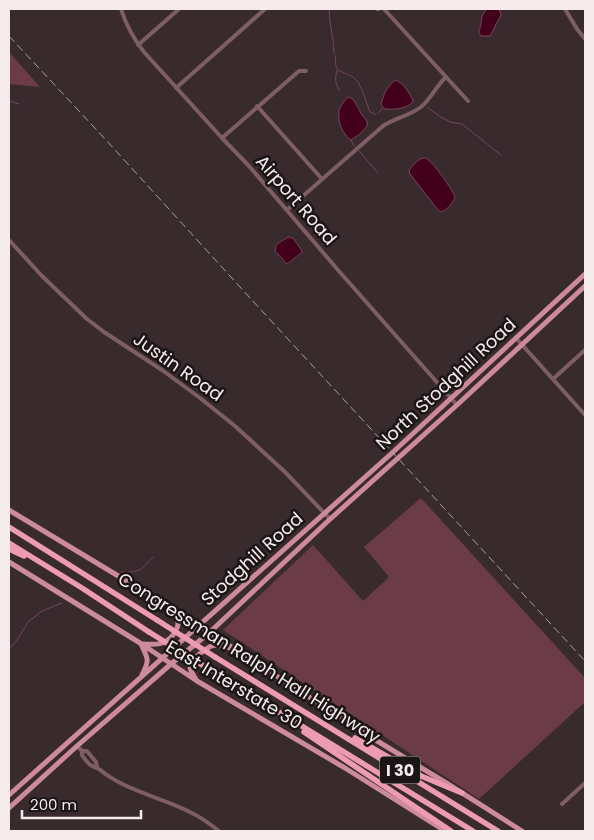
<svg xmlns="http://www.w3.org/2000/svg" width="594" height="840" font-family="Poppins,sans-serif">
<rect width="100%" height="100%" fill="#382a2d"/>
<!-- green -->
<path fill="#6c3b48" d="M9 52 40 87 9 84Z
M421 498 585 678V702L479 799 223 630 313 545 363 601 389 577 364 547Z"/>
<!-- water -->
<path fill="#42001b" stroke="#78465a" d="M487 9H499L501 15 490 36H481L479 33V30C483 23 479 17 487 9Z
M395 80C404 83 409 92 413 101L412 103C405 109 393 110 385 109L381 105C383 95 387 87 395 80Z
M348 97 353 99 362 115 367 121V126L360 134 351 140C343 135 337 121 339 111 340 106 344 102 348 97Z
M423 158C425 158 426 158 427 159 434 163 452 189 455 197 453 203 447 210 441 212L438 210 410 174 409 171C412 166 417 160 423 158Z
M288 237 293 238 302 251V253C298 254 291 262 287 264L275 251C276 241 281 243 288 237Z"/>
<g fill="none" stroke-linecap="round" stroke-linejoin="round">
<!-- stream -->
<path stroke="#78465a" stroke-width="1" d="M329 9C329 25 334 37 334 53
M336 55C332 78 347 68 358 82 363 91 366 102 370 112L375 114
M337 70C335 78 335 83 339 90
M9 101 19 104
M427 107 439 116 450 122 462 124 501 155
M378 113 383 108
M351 140 354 146
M359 151 378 173
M121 572C140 573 141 570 153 557
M9 649 17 640 28 622 42 611 62 603
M9 830 10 831"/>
<!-- minor -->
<path stroke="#7f5d65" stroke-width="4" d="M121 9C126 25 133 38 144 52L222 138 249 166 338 270 457 405
M377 9H379
M384 9 468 101
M565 9 577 29 585 39
M138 45 179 9
M176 88 265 9
M257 106 322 179
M222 138 299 71H306
M287 210 383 126C395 118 409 116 421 107 431 99 436 86 446 77
M9 240 42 276 87 319 104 332 162 370 200 398 235 426 285 472 330 519
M516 338 585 415
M553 379 585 350
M77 746 82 751V755C85 759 88 764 92 766 95 767 97 768 99 769 125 791 161 797 190 812 201 817 210 824 219 831
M82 751H87L96 762 97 767
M562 804 585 783"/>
<!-- major -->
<path stroke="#cd8a9b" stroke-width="5" d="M9 510 173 609 374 739 448 784 522 831
M9 562 140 643 197 681 345 768 445 831
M141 644C148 659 150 659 142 675
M143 644C156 645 165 645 173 635 175 631 178 629 178 624 178 619 175 614 173 609
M196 680C194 675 189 670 190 665 191 659 209 646 214 645 219 645 225 647 230 648
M9 795 392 453 585 274
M9 808 77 746 171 664 209 633 328 521 457 405 585 286"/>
<!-- highway -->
<path stroke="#ec9bb0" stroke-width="5.5" d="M9 527 157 620
M9 543 82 588 149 632
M9 549 24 556
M215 657 498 831
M207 668 473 831
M304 732 451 831
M355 738 421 776 462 793"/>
<!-- rail -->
<path stroke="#ab9fa1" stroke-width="1" stroke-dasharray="8 4" stroke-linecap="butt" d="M9 36 106 140 251 299 585 661"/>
<!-- highway-bridge -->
<path stroke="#ec9bb0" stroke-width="5.5" d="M157 620 215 657
M149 632 207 668"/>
</g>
<g text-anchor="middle" stroke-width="5" stroke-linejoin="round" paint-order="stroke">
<!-- shield labels -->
<rect fill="#1b1516" stroke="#b4abac" stroke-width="1" x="380" y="756.5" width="40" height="27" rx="4"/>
<g font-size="16" font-weight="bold" fill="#f5ebed">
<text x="400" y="776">I 30</text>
</g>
<!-- street labels -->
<g font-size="18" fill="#f5ebed" stroke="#1b1516">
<text transform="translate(296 200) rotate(49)" y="6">Airport Road</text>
<text transform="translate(178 367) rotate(35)" y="6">Justin Road</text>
<text transform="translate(446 384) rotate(-43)" y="6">North Stodghill Road</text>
<text transform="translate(252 559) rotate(-42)" y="6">Stodghill Road</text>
<text transform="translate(249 658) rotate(32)" y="6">Congressman Ralph Hall Highway</text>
<text transform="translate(234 685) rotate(31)" y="6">East Interstate 30</text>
</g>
</g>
<!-- border -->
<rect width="594" height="840" fill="none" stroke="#f5ebed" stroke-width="20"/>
<!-- scale -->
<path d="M22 810v8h119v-8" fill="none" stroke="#f5ebed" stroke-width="2.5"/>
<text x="30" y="810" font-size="15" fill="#f5ebed" stroke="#1b1516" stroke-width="4" paint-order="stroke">200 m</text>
</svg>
